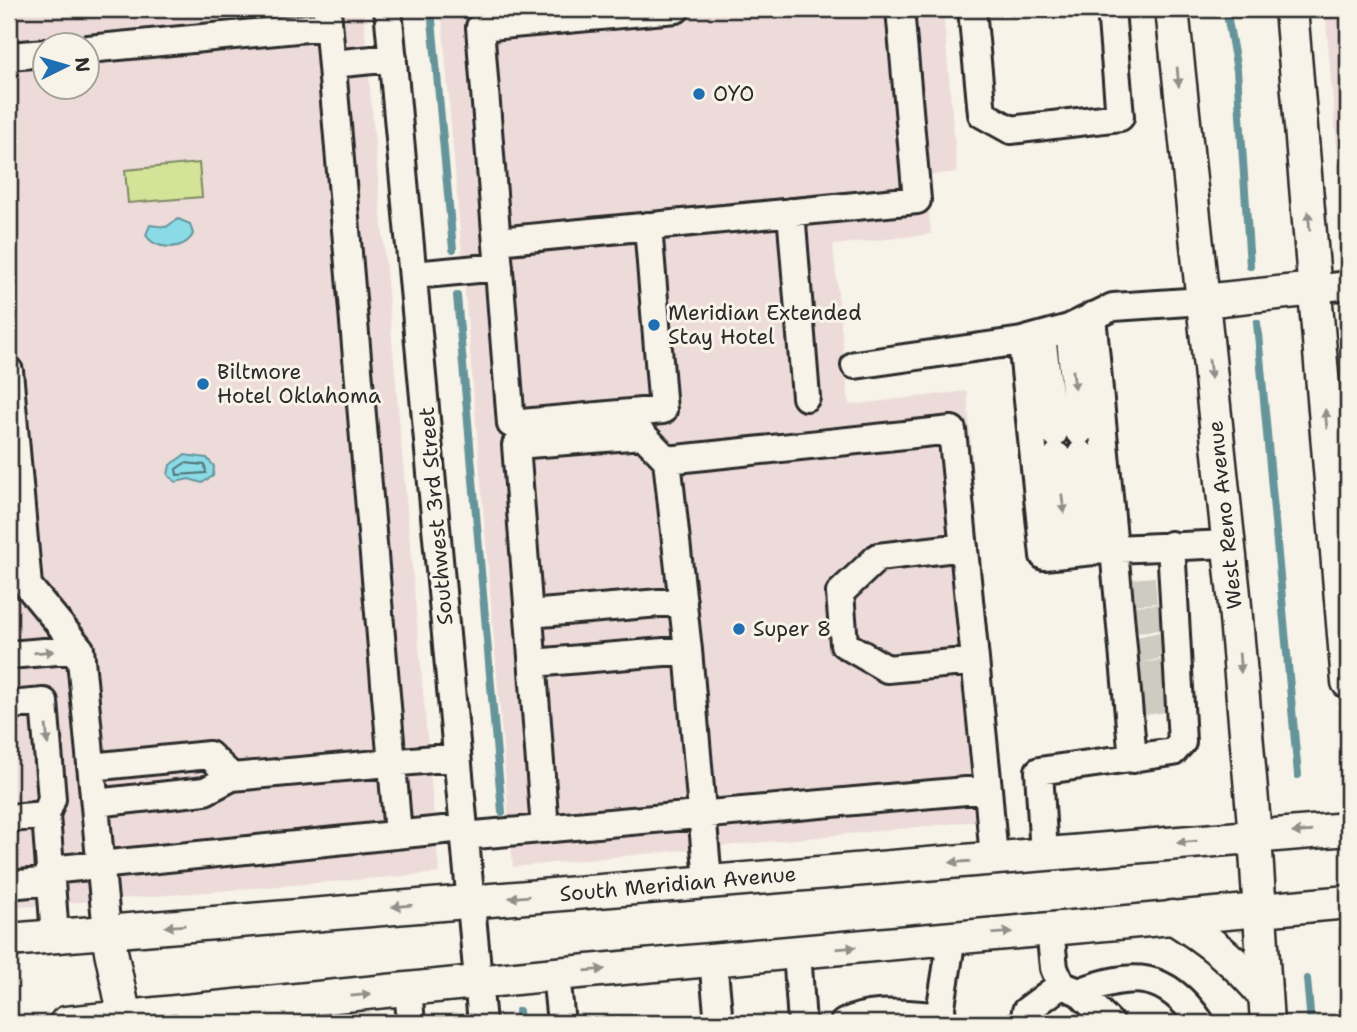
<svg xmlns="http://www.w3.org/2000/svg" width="1357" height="1032" font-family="'Shantell Sans',sans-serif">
<rect width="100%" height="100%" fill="#f7f3e8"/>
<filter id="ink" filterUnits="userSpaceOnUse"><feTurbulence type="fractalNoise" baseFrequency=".0143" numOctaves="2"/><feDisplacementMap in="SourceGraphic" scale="14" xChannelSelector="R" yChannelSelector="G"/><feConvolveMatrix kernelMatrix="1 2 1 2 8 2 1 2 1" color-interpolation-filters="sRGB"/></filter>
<g filter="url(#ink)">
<!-- built -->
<path fill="#eddbda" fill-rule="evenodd" d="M9 9H363L439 873 9 908ZM46 46H88V88H46Z
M517 9H943L957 172 925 176 931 234 833 245 849 405 967 391 998 819 513 867 442 16Z
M1325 9H1348V277Z"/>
<!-- green -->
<path fill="#d3e498" stroke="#7f8862" stroke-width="2" d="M199 163 202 197 128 203 125 170Z"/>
<!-- water -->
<path fill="#8bdbe6" stroke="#65959b" stroke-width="2" d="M178 219 190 224 193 234C185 251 155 251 146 235L150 225 166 227Z
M184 455 207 458 214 466 213 476 202 483 189 479 176 482 168 475 170 465Z"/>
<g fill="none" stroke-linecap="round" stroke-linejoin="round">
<!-- shore -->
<path stroke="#517176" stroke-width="2" d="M185 463 205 465 206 473 177 475 176 469Z"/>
<!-- stream -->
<path stroke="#65959b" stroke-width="8" d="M431 9 453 249
M1226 9 1237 70 1250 266
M457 296 502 812
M1257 323 1298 775
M1307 979 1311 1023
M519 1011 520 1023"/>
<!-- minor-tunnel -->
<path stroke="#cecbc2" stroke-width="26" stroke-dasharray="26 13" stroke-linecap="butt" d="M1132 592 1156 590
M1135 619 1159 617
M1137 650 1162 645
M1140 676 1164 673
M1142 702 1166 699"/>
<defs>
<path id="minor" d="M327 9 398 834
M388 9 482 1023
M972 9 982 114 1011 130 1120 117 1111 9
M88 49 328 26
M9 56 46 53
M332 64 393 58
M791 212 806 397
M648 226 663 410 511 424 480 27 676 9
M498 241 917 200 900 9
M414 275 499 267
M1315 289 1348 285
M1092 316 1114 549 1228 544
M1069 328 1079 432
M1042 336 1054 433
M1022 341 1044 556 1114 549 1133 759
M855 365 1022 341 1069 328 1113 307 1203 301
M9 371 28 586 80 649 107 932
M1081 454 1090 551
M1057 456 1068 553
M964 547 878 557 840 593 844 644 887 669 975 661
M529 614 683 601
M9 655 80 649
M533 663 688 650
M9 705 44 702 52 799 46 815
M91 767 209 755 232 777
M95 803 205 791 232 777 457 757
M9 818 46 815 55 936
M545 829 516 445 643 435 667 460
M464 836 988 789 994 859
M1044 855 1039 771 1173 752 1182 742 1171 545
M50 870 463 828
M708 881 688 650 667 460 952 430 988 789
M9 885 51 881
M1050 929 1054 968 1061 985 1079 992C1134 972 1165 971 1201 1023
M797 952 802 1023
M713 960 719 1023
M556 974 561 1023
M408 990 411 1023
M1079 992 1110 1023
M844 1023C872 1008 910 1015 941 1016
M942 1023 941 1006 952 937
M1024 1023 1026 1011 1061 985"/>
<path id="major" d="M1172 9 1234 595 1255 836 1267 1023
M1291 9 1348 682
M1203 301 1315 289
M1172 917C1209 940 1238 963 1265 996
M107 932 125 1018
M9 940 1348 829
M66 1023 556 974 1348 902"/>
</defs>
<!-- minor casing -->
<use href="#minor" stroke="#2b2b2b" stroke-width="32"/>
<!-- major casing -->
<use href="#major" stroke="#2b2b2b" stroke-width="37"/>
<!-- minor -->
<use href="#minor" stroke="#f7f3e8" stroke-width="26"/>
<!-- major -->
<use href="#major" stroke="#f7f3e8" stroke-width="32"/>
</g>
<!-- one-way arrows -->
<defs><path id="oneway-solid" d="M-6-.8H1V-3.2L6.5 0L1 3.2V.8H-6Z" transform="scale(1.75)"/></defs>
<g fill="#918f8a">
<use href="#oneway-solid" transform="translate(1178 77) rotate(85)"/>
<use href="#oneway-solid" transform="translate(1309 221) rotate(-95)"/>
<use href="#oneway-solid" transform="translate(1210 369) rotate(84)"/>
<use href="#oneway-solid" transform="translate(1074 380) rotate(84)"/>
<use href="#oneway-solid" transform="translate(1326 419) rotate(-95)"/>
<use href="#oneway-solid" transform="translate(1063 504) rotate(83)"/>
<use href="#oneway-solid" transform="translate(44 652) rotate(-5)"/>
<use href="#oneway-solid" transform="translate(1240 663) rotate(85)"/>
<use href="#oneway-solid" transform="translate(47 735) rotate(85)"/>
<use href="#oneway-solid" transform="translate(1302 832) rotate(176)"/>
<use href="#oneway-solid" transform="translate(1187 842) rotate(175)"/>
<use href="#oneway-solid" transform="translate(960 862) rotate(176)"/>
<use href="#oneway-solid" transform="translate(519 897) rotate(175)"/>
<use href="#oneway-solid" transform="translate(402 906) rotate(175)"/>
<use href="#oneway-solid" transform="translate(175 926) rotate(175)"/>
<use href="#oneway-solid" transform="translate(1002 933) rotate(-5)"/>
<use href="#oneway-solid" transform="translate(846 948) rotate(-5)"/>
<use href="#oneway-solid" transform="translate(595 970) rotate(-5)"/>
<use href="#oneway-solid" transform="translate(361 995) rotate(-6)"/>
</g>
</g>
<!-- markers -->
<g fill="#1f6fb2" stroke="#f7f3e8" stroke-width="2.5">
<circle cx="699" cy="94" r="7"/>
<circle cx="654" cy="325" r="7"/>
<circle cx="203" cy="384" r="7"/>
<circle cx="739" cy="629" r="7"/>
</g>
<g text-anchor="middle" stroke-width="6" stroke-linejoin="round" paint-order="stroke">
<!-- poi labels -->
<g font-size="21" fill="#2b2b2b" stroke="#f7f3e8" text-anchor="start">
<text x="713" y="101">OYO</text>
<text x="668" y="320">Meridian Extended<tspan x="668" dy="24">Stay Hotel</tspan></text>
<text x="217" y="379">Biltmore<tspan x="217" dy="24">Hotel Oklahoma</tspan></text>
<text x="753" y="636">Super 8</text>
</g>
<!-- street labels -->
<g font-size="21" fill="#2b2b2b" stroke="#f7f3e8">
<text transform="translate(1225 515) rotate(-96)" y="7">West Reno Avenue</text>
<text transform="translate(436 516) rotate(-95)" y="7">Southwest 3rd Street</text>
<text transform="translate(678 884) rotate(-5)" y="7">South Meridian Avenue</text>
</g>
</g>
<!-- margin -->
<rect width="1357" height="1032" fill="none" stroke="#f7f3e8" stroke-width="35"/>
<rect x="18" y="18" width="1322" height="997" fill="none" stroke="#2b2b2b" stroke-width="2.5" filter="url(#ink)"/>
<!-- north arrow -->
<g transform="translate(66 66) rotate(85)"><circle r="33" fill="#f7f3e8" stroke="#a5a39c" stroke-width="2"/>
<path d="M0-5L12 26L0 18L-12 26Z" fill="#1f6fb2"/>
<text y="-10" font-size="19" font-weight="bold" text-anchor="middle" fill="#2b2b2b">N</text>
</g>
</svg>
